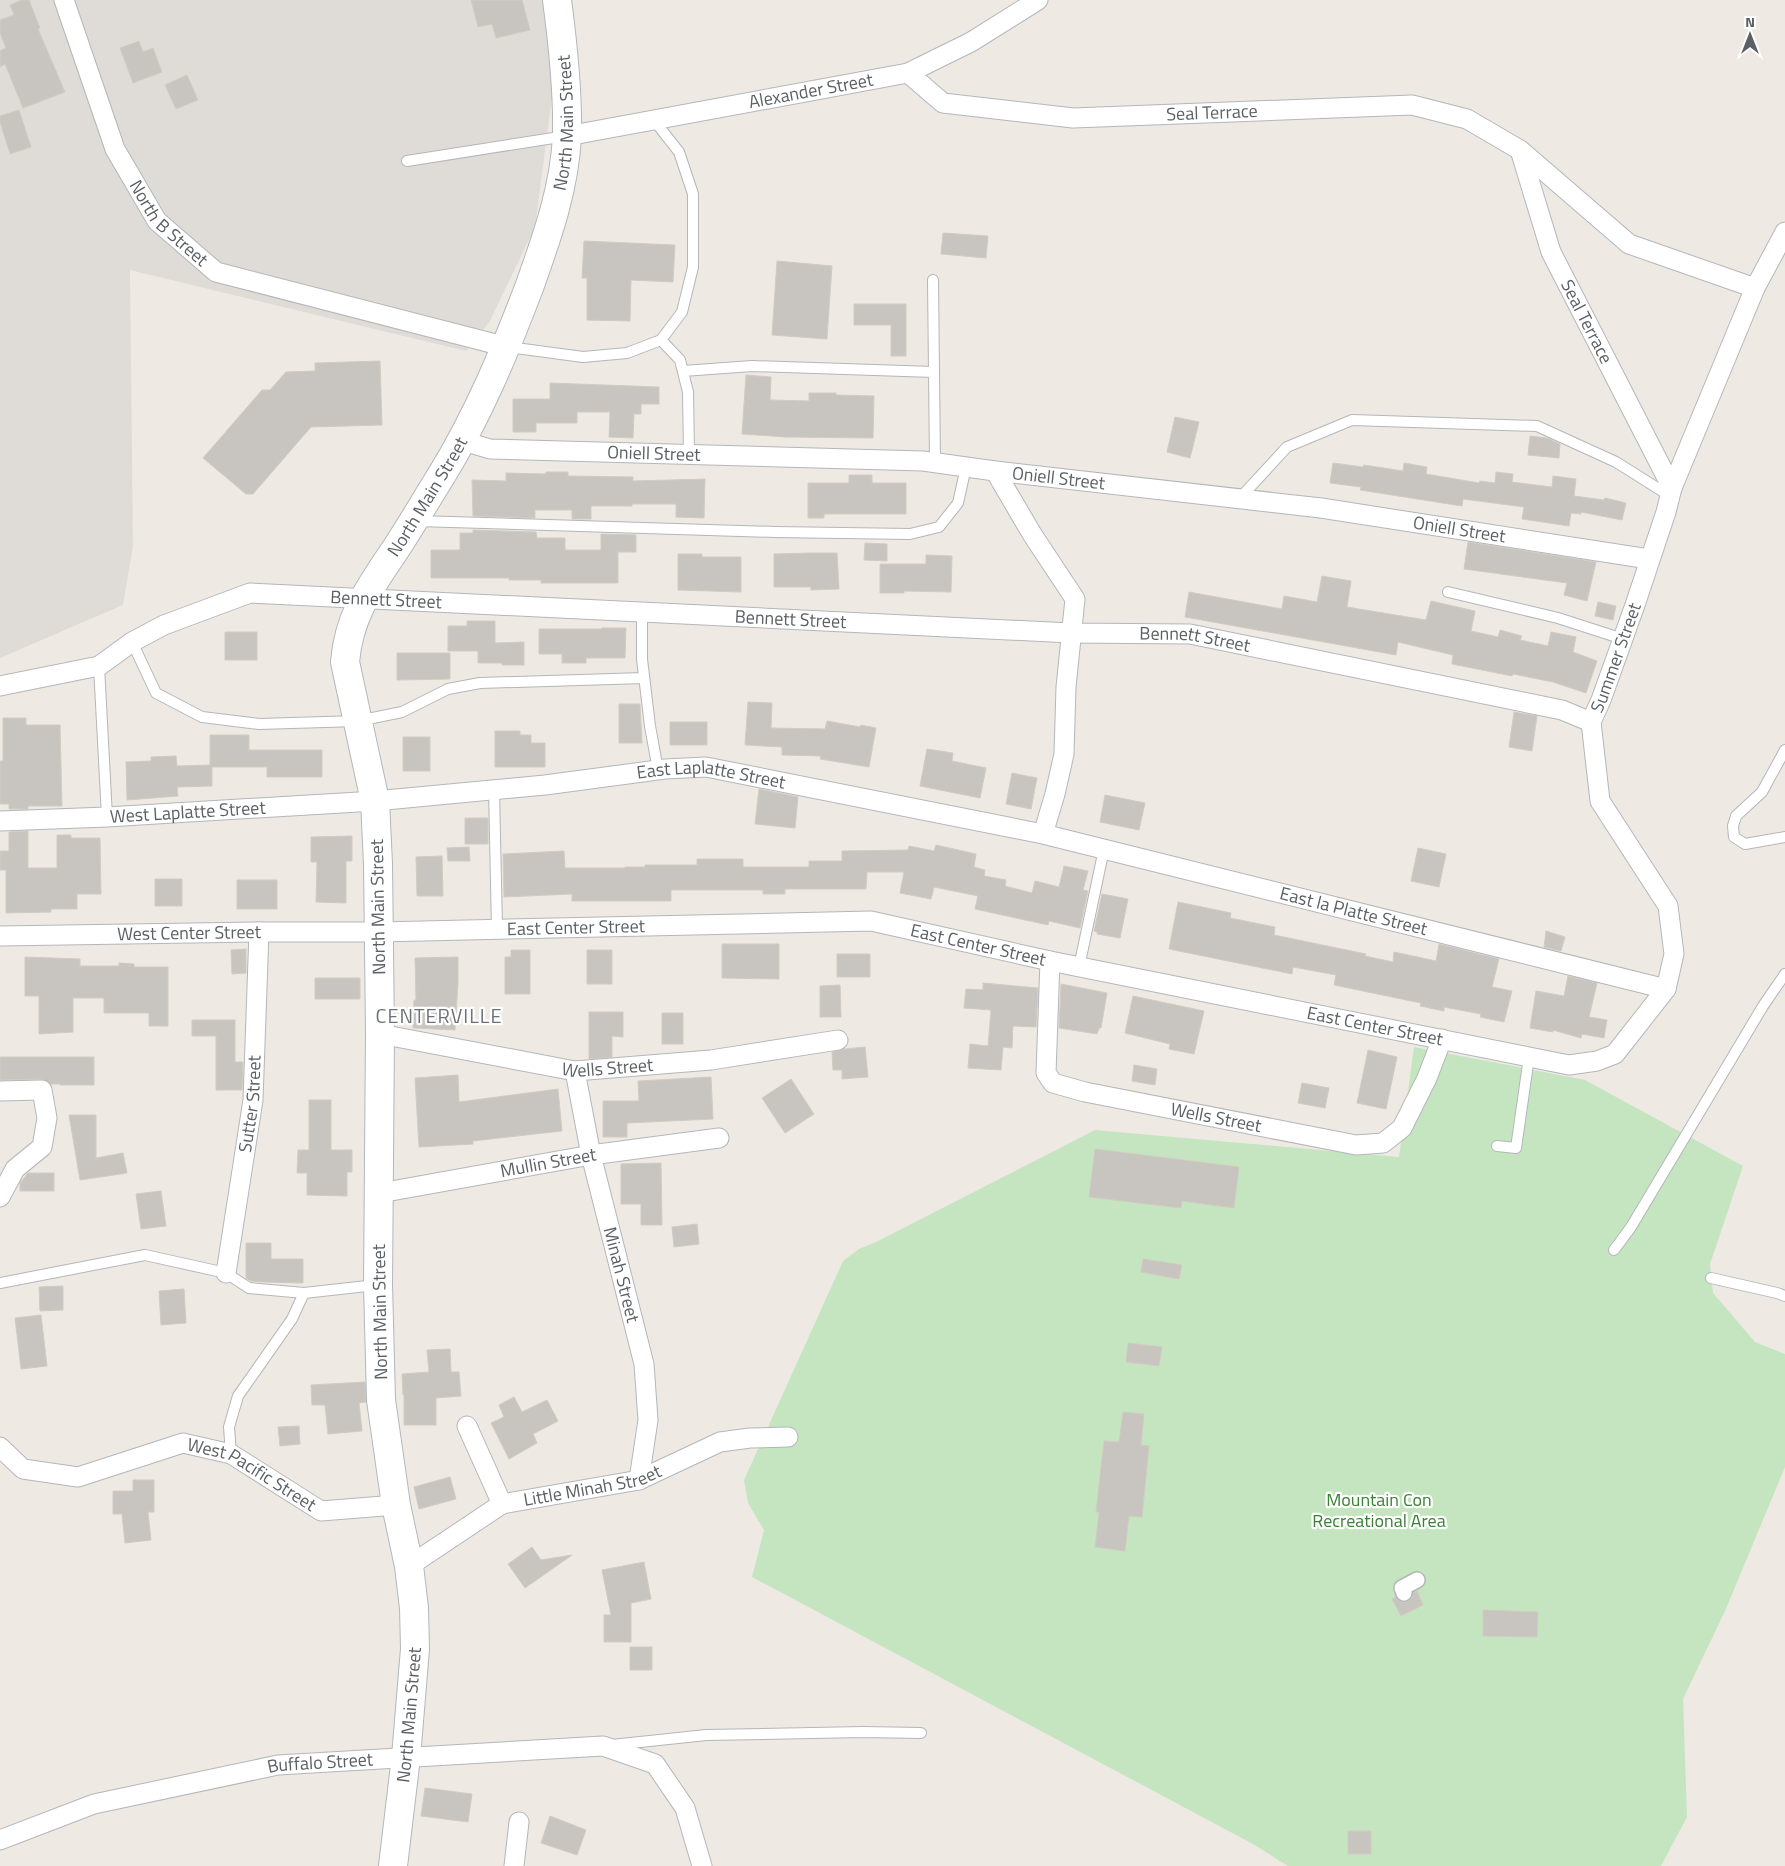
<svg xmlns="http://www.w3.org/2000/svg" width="1785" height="1866" font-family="'Titillium Web',sans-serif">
<rect width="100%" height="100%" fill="#eeeae3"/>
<!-- industrial -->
<path fill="#dfdcd7" d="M0 0H545L554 82 535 227 490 321 466 351 130 270 133 546 123 605 0 658Z"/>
<!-- green -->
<path fill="#c4e5c0" d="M1414 1047 1585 1080 1743 1166 1710 1264 1713 1293 1755 1342 1785 1354V1467L1725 1611 1683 1699 1687 1817 1661 1866H1288L1253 1844 752 1577 764 1530 748 1503 744 1480 843 1261 859 1249 876 1242 1095 1130 1399 1157Z"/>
<!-- building -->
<path fill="#c8c5c0" stroke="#d2cbc1" d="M22 0H29L40 28 38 29 65 92 23 108 5 64 0 67V51L6 48 0 33V20L14 15 10 5Z
M471 0H522L530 30 496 38 492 24 478 27Z
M139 41 143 52 153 48 162 72 133 83 120 48Z
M187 75 198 100 176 109 165 85Z
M19 110 31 147 10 154 0 122V116Z
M943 233 988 236 986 258 941 254Z
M584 241 675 245 673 282 631 280 630 321 587 320V278H582Z
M777 261 832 266 827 339 772 335Z
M854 304H906V356H891V325H854Z
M380 361 382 425 311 427 253 494H246L203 458 262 390H270L286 372 315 371V363Z
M746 375 771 377 770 400 809 401V393H836V395L874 396 873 438 785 437 742 434Z
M550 383 659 387V404H641V414H634L633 438 609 437 610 412H577V423H536V432H513V399H550Z
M1175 417 1199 422 1190 458 1167 452Z
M1530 436 1547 438 1560 444 1559 458 1528 455Z
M1333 463 1363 467 1364 465 1403 471 1404 463 1427 467 1426 474 1479 483 1480 481 1495 483 1496 472 1513 474 1512 482 1552 487 1553 476 1576 479 1574 496 1604 500 1605 498 1626 503 1622 520 1581 512V514L1571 513 1569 526 1522 519 1524 507 1463 499 1462 506 1360 490 1361 487 1330 483Z
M546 472H568V476L633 477V481L705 479 704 518 676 517V504H632V506H591V519H572V510H535V518L473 516 472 480 506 481V473L546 474Z
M849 475H872V483H906V514H824V518H808V483H849Z
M473 530 536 532 537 538H565V550H601V534L636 535V552H618V583H541V580H509V578H431V550H460V533H473Z
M1468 542 1596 562 1587 601 1564 595 1567 583 1464 569Z
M865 543 887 544V561L864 560Z
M810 553H837L839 589 811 590V587H774V554Z
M678 554H702V557H741V592L678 590Z
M926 555 952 556 951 592 904 591V593H880V564H926Z
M1322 576 1351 581 1347 607 1426 620 1431 601 1475 611 1471 631 1498 637 1500 630 1522 636 1520 640 1548 646 1551 632 1576 637 1573 652 1597 661 1586 693 1553 682 1513 674 1512 676 1452 664 1453 655 1398 642 1396 655 1185 617 1189 592 1282 609 1284 596 1317 602Z
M1598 602 1616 606 1613 620 1595 616Z
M467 621H495V643L524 642V665H502V663H478V651H448V626H467Z
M602 628H626L625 658H586V663H562V654H539V629H602Z
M225 632H257V660H225Z
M397 653H450V679L397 680Z
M748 702 772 703 771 728 825 729 827 721 860 727 861 725 876 728 869 767 820 759 821 756 782 755V747L745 745Z
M619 704H640L642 743H619Z
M1514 712 1537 716 1532 751 1509 747Z
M3 718H26V725H60L62 806H28V809H9V804H0V761H3Z
M670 722H707V745H670Z
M495 731H520V735H531V743H545V767H495Z
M210 735H249V750H322V777H267V767H212V786L177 787 178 796 127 800 126 762 151 761V757L176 756 177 766 210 765Z
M403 737H430V771H403Z
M927 749 953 753 952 761 986 768 980 798 920 786Z
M1012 773 1037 778 1031 809 1006 804Z
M759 789 798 797 795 828 755 824Z
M1105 795 1145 803 1139 830 1100 822Z
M465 818H488V844H465Z
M28 831V868H57V835H71V838H100L101 894H77V909H51V912L6 913V870H0V851H9V832Z
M352 836V861H346V903L316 902 317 862H311V837Z
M936 845 976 854 974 867 985 870 984 876 1006 880 1005 886 1032 893 1035 881 1059 887 1064 866 1088 871 1083 890 1088 891 1080 928 1049 921 1048 925 975 909 978 896 934 887 931 899 900 893 904 872H867L866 889H785V894H763V890H671V901H572V894L504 897 503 854 564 851 565 868H625V867H645V865H697V859H743V867H809V861H842V851L908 850 909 846 934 851Z
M469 847 470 861H448L447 848Z
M1418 848 1446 854 1439 887 1411 881Z
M442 856 443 896H417L416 857Z
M155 879H182V906H155Z
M237 880H277V909H237Z
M1102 894 1128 899 1120 938 1097 934V932L1094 931Z
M1178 902 1231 913 1230 918 1275 927 1274 935 1366 954 1365 956 1393 962 1394 952 1436 961 1439 944 1499 959 1492 987 1512 991 1504 1022 1480 1017 1481 1014 1444 1007V1011L1420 1006 1421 1003 1334 985 1336 975 1293 967 1292 974 1169 949Z
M1546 931 1565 937 1561 951 1544 947Z
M722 944H779V979L722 978Z
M246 949V973L232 974 231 950Z
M511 950H530V994H505V957H511Z
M587 950H612V984H587Z
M837 954H870V977H837Z
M25 957 80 959V966H119V963L134 964V967H168V1026H149V1013H104V998H73V1032L39 1034V996H25Z
M458 957V984L455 1030 413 1028 414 1000H416L415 958Z
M1568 976 1597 983 1589 1017 1607 1020 1604 1038 1582 1034 1581 1038 1553 1030V1032L1530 1028 1536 991 1564 996Z
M315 978H360V999H315Z
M983 983 1038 988 1036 1027 1013 1026 1012 1048 1003 1047 1001 1070 968 1068 970 1044 988 1046 991 1010 964 1008 966 989 983 990Z
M1061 984 1107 993 1101 1028H1099L1097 1034 1059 1028Z
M840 985 841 1017H820V986Z
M1133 996 1204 1011 1194 1054 1169 1049 1170 1044 1125 1033Z
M589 1012H623V1037L612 1036V1057L589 1059Z
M662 1013H683V1044H662Z
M192 1020H235V1062H243L242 1090H216V1036H192Z
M865 1047 868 1077 842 1079V1070H833L832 1052 845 1049Z
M1368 1050 1397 1057 1386 1109 1357 1103Z
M0 1057H94V1085H60V1084H51L42 1079 0 1080Z
M1134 1065 1157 1069 1155 1085 1132 1081Z
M458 1075 459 1102 558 1089 562 1131 473 1141V1144L419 1147 415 1078Z
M711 1077 713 1119 627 1123V1137H603V1101H639L638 1081Z
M791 1079 814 1114 785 1133 762 1098Z
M1302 1083 1329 1088 1325 1108 1298 1103Z
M309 1100H331V1150H352V1172H347V1196L307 1195V1173H297L298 1150H309Z
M69 1115H96V1158L123 1153 127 1173 80 1180Z
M1095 1149 1239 1167 1234 1208 1182 1201 1181 1208 1089 1197Z
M661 1163 662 1225H641V1204H621V1164Z
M28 1173H54V1191H20V1183Z
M161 1191 166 1226 141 1229 136 1194Z
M697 1224 699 1244 674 1247 672 1227Z
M246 1243H271V1259H303V1283L262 1282 251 1281 246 1278Z
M1143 1259 1182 1265 1179 1279 1141 1272Z
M63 1286V1310L40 1311 39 1287Z
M184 1289 186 1323 161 1325 159 1291Z
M41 1315 47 1366 21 1369 15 1318Z
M1128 1343 1162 1347 1159 1366 1126 1362Z
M450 1349 451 1372H459L461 1396 436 1398V1425H404V1395H403L402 1374 429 1372 427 1350Z
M365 1382 366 1402 359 1403 362 1431 328 1434 325 1405H312L311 1385Z
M514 1397 522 1412 547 1400 558 1421 533 1434 537 1443 509 1459 491 1423 504 1417 499 1405Z
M1123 1412 1144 1414 1141 1445 1149 1446 1142 1517 1129 1516 1125 1551 1095 1547 1099 1512H1096L1104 1441 1119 1442Z
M299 1426 300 1444 280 1446 278 1427Z
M450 1477 456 1499 419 1509 414 1487Z
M133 1480H154V1512H148L151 1540 125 1543 122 1514H113V1491H133Z
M532 1547 541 1560 572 1555 525 1588 508 1564Z
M644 1562 651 1599 631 1603V1642H604V1615H611L602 1570Z
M1417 1591 1423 1605 1401 1616 1392 1599 1396 1597 1402 1602H1407L1412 1598 1413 1593Z
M1483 1610 1538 1612 1537 1637 1483 1636Z
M630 1647H652V1670H630Z
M425 1788 472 1794 468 1822 421 1816Z
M550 1816 586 1830 577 1855 541 1843Z
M1348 1831H1371V1854H1348Z"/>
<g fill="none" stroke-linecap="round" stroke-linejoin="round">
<defs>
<path id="service" d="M407 161 566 136
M933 280 934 372
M661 340 680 360 688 392 689 455
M508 347 583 357 627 353 661 340 682 312 693 267V194L679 152 653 119
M683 371 752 366 934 372 935 463
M1240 498 1287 447 1352 420 1537 426 1616 462 1670 496
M417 521 775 532 910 534 939 527 958 503 966 467
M1448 592 1558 618 1623 639
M642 612V659L650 726 658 770
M132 642 156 693 202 717 259 724 358 721 402 712 448 689 480 683 644 678
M99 666 107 817
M1785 750 1762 792 1736 816 1733 826 1734 837 1745 844 1785 837
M494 790 497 929
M1079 967 1104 849
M1497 1146 1516 1148 1529 1057
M1614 1250 1631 1227 1763 1006 1785 974
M1711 1278 1777 1293 1785 1296
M0 1283 145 1255 226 1273 249 1288 304 1293 376 1285
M231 1454 229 1427 238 1396 292 1319 304 1293
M612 1745 706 1735 863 1732 921 1733"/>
<path id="pedestrian" d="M1404 1593 1402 1588 1417 1580"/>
<g id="minor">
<path id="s1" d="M64 0 115 149 157 221 216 272 507 347"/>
<path id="s2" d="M908 73 943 103 1073 118 1412 105 1467 119 1520 150 1629 244 1755 288"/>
<path id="s3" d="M567 136 908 73 971 42 1038 0"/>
<path id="s4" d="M1520 150 1551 252 1672 488"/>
<path id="s5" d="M463 441 490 449 923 461 995 471 1321 508 1649 559"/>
<path d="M995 471 1032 534 1075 599 1066 687 1064 754 1055 794 1043 834"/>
<path id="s6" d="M0 686 99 666 132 642 164 625 250 593 1071 633 1190 634 1562 710 1591 722"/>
<path id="s7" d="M0 821 107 817 375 801 545 785 665 769 706 767 1043 834 1666 989"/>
<path id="s8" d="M0 936 259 932H379L871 921 1050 961 1529 1057 1569 1065 1597 1061 1615 1054 1666 989 1674 954 1668 906 1600 801 1591 722 1601 700 1635 605 1666 512 1672 488 1755 288 1785 232"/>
<path id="s9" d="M1050 961 1046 1073 1053 1083 1085 1092 1356 1145 1383 1143 1402 1128 1427 1078 1442 1039"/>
<path id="s10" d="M380 1034 575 1071 711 1060 838 1040"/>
<path id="s11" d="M575 1071 591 1155 644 1364 648 1420 639 1480"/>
<path d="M0 1091 42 1090 47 1118 42 1147 15 1169 0 1197"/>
<path id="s12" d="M380 1193 591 1155 719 1138"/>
<path id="s13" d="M226 1273 253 1100 259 932"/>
<path d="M467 1426 502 1504"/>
<path id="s14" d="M0 1447 23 1469 78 1477 183 1443 231 1454 321 1511 396 1505"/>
<path id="s15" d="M409 1566 502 1504 639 1480 720 1442 750 1438 788 1437"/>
<path id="s16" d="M0 1840 94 1804 278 1765 603 1746 655 1764 685 1808 702 1866"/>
<path d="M514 1866 519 1822"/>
</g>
<g id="secondary">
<path id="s17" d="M393 1866 406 1757 415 1649 414 1608 409 1566 396 1505 381 1400 378 1285 380 1034 378 864 375 801 345 662C349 614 371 586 397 547 412 524 426 500 441 476 478 416 505 351 530 285 547 237 565 187 567 135 568 90 563 45 557 0"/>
</g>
</defs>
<!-- service casing -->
<use href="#service" stroke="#b4b6ba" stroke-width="12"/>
<!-- pedestrian casing -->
<use href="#pedestrian" stroke="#b4b6ba" stroke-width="18"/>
<!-- minor casing -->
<use href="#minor" stroke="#b4b6ba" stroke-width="21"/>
<!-- secondary casing -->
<use href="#secondary" stroke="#b2b7bb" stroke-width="30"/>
<!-- service -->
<use href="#service" stroke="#fff" stroke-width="10"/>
<!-- pedestrian -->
<use href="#pedestrian" stroke="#fff" stroke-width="15"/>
<!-- minor -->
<use href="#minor" stroke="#fff" stroke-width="19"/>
<!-- secondary -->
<use href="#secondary" stroke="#fff" stroke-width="28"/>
</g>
<g text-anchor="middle" stroke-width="4.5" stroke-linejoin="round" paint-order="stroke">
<!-- street labels -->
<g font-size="18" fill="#5b6064" stroke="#fff">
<text dy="6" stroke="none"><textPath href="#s3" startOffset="248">Alexander Street</textPath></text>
<text dy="6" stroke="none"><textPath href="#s2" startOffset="316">Seal Terrace</textPath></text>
<text dy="6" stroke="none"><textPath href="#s17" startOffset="1801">North Main Street</textPath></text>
<text dy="6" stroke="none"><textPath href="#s1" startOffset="250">North B Street</textPath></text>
<text dy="6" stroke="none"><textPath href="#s4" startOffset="185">Seal Terrace</textPath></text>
<text dy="6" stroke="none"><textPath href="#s5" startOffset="192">Oniell Street</textPath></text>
<text dy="6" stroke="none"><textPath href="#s5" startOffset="598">Oniell Street</textPath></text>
<text dy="6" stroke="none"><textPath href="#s17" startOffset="1398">North Main Street</textPath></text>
<text dy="6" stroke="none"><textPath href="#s5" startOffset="1002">Oniell Street</textPath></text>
<text dy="6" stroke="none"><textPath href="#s6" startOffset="406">Bennett Street</textPath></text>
<text dy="6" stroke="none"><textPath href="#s6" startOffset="811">Bennett Street</textPath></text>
<text dy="6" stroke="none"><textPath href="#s6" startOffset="1216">Bennett Street</textPath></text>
<text dy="6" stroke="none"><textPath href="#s8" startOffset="2072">Summer Street</textPath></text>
<text dy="6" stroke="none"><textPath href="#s7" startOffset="714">East Laplatte Street</textPath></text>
<text dy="6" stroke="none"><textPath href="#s7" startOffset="188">West Laplatte Street</textPath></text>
<text transform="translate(378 907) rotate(-91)" y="6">North Main Street</text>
<text dy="6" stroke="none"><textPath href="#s7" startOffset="1372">East la Platte Street</textPath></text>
<text dy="6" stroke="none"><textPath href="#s8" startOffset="576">East Center Street</textPath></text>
<text dy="6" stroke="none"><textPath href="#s8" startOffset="189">West Center Street</textPath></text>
<text dy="6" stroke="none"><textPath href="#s8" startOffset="981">East Center Street</textPath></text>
<text dy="6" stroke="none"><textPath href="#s8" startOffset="1386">East Center Street</textPath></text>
<text dy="6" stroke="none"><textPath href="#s10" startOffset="231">Wells Street</textPath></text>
<text dy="6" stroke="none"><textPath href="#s13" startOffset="171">Sutter Street</textPath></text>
<text dy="6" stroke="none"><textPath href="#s9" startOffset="291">Wells Street</textPath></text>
<text dy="6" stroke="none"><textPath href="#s12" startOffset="171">Mullin Street</textPath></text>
<text dy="6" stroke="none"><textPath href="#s11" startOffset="209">Minah Street</textPath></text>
<text transform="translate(380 1312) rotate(-91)" y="6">North Main Street</text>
<text dy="6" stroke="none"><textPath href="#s14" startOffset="274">West Pacific Street</textPath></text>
<text dy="6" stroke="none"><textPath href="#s15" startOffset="204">Little Minah Street</textPath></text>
<text dy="6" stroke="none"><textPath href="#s17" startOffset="152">North Main Street</textPath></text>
<text dy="6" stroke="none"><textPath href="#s16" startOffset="331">Buffalo Street</textPath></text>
</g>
<!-- park labels -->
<g font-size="18" fill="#3a8135" stroke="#fff">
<text x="1379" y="1506">Mountain Con<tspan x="1379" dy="21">Recreational Area</tspan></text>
</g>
<!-- quarter labels -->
<g font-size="20" letter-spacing="1" fill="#6c7275" stroke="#fff">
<text x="439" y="1023">CENTERVILLE</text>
</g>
</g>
<!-- north arrow -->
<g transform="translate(1750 35)" stroke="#ffffff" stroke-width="4" paint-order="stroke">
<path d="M0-4L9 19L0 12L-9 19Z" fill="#5b6064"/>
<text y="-8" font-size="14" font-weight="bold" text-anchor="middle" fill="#5b6064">N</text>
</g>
</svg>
